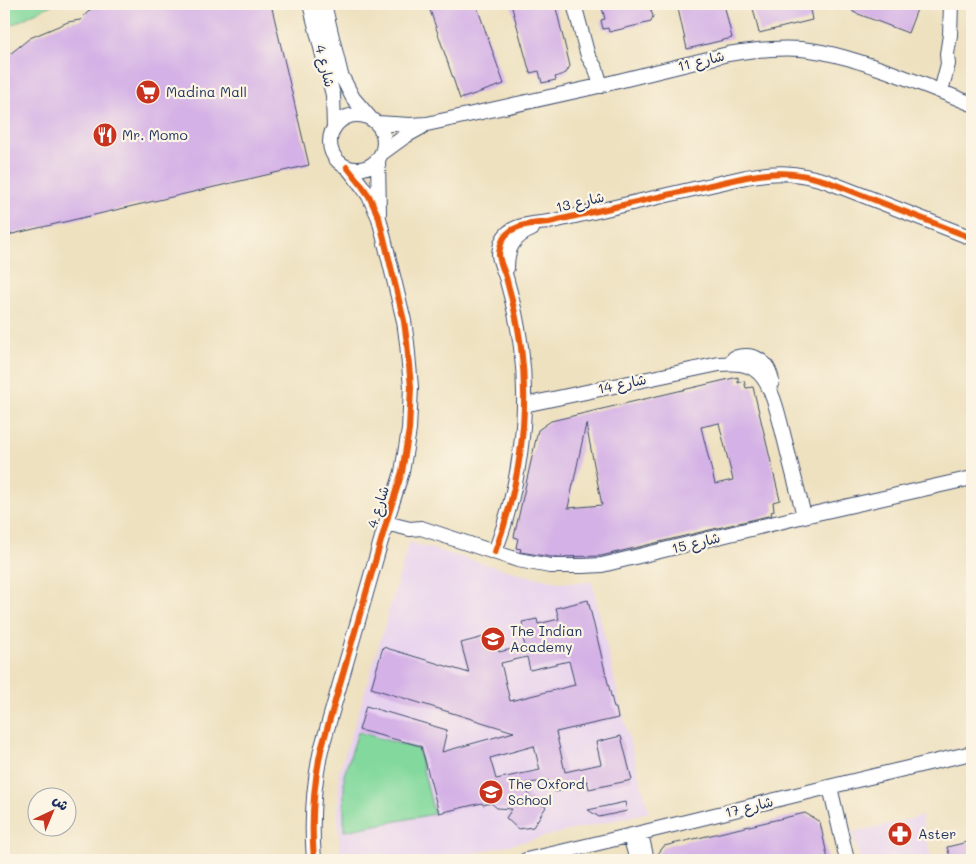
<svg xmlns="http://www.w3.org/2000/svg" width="976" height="864" font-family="Mali,'Playpen Sans Arabic',sans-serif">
<rect width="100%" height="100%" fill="#fcf5e5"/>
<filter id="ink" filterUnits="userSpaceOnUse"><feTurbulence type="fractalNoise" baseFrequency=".02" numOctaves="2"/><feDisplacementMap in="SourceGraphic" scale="10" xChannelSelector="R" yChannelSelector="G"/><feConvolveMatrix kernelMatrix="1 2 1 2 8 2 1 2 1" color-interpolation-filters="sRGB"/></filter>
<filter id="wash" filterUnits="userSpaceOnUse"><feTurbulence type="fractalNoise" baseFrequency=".0096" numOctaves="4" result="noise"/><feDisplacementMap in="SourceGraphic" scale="20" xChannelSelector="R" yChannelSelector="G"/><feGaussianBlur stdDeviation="1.12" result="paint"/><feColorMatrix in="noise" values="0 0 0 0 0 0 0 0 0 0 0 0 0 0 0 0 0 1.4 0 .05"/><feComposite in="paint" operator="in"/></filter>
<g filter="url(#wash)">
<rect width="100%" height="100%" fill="#eee1c0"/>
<!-- built -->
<path fill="#e7d2ef" d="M409 542 524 575 562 583 592 582 620 704 649 812 445 860H341L338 822 339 772 364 695Z
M921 816 932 860H860L852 832 890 824Z"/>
<!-- green -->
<path fill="#83d99d" stroke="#4f847e" d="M6 4H53L4 29V5Z
M358 732 418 749 434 814 344 831V775Z"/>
<g id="blocks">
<!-- building -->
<path fill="#d4b1e6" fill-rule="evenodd" d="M99 4H271L309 165 4 236V48L10 54 30 38 68 22 80 20 94 6Z
M428 4H476L504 84 460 99Z
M511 4H555L570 66 566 73 555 77 556 80 542 83 539 71 530 73Z
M601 4H646L647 9 650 8 653 16 651 22 609 32 608 28 603 29 601 20 605 19Z
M677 4H724L732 38 687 49Z
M752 4H809L812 20 759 33Z
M851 4H919L908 33 853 12Z
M738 377V383L744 381 746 388 753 387 780 500 773 502 774 511 771 512 772 515 601 556 551 557 520 552 521 549 516 548 518 538 514 537 538 430 551 421ZM719 423 733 480 715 484 701 427ZM586 424 602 505 568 508Z
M588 600 614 708H616L618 718 556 732 565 772 601 764 596 742 621 736 632 780 589 789 587 781 562 787 563 790 556 792 550 788 549 781 526 783 529 796H527L546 807 533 827 518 829 506 818 512 809 497 808 491 803 483 805 482 803 439 813 421 746 359 730 366 706 447 730 442 752 514 732 371 688 383 647 469 673 461 643 495 634 499 652 525 646 520 628 524 627 522 622 537 619 538 624 559 619 556 608ZM527 657 530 670 569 661 575 685 510 701 501 663ZM534 746 540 770 496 779 490 758Z
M625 802 627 811 599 817 588 810Z
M805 813 820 822 828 860H786V858L774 860H656L655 858 664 846Z
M972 841V860H951L947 847Z"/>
</g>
</g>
<g filter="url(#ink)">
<use href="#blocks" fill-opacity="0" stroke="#3b4a6d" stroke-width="1"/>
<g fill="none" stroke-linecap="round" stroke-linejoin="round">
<defs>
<path id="minor" d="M310 4 333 95 334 128
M324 4 341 75 353 98 371 119
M574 4 588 56 596 69 601 86
M941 91 948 64 947 54 950 35 951 4
M330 142a27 27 0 1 1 54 0a27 27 0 1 1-54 0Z
M377 123 410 125 427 124 590 88 728 54C752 50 776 47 801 49 832 52 861 62 890 72 917 82 945 93 972 104
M382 153 404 137 422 127
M378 159 379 214
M507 268C507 248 513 237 532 229
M734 358C754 352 769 361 772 382
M524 405 719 364C734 363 748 362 759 373 773 386 780 422 785 441 791 466 798 491 804 516
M386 523 410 529 421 528 518 560 550 566H583L602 565 804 516 972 478
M495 552C519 488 530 416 521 347 518 325 513 302 507 281 505 272 500 264 499 255 499 252 500 248 501 244 507 224 531 224 549 222L746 177C778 171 795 172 826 181L972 238
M830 787 847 860
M641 834 647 860
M630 836 637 860
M314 860C311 823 313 787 321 750L389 513 402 472 409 430 410 408 411 387 407 343 404 321 379 218 369 196 362 186 347 167
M526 860C675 826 823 787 972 753"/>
</defs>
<!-- minor casing -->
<use href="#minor" stroke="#3b4a6d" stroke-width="16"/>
<!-- minor -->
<use href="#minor" stroke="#fff" stroke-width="14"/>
<defs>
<path id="cycleway" d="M495 552C519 488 530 416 521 347 518 325 513 302 507 281 505 272 500 264 499 255 499 252 500 248 501 244 507 224 531 224 549 222L746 177C778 171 795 172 826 181L972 238
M314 860C311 823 313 787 321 750L389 513 402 472 409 430 410 408 411 387 407 343 404 321 379 218 369 196 362 186 347 167"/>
</defs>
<!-- cycleway casing -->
<use href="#cycleway" stroke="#fcf5e5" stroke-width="9"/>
<!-- cycleway -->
<use href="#cycleway" stroke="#e8590c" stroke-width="6"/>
</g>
</g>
<!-- icons -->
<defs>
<symbol id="supermarket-disc" viewBox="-11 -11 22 22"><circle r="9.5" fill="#c8321e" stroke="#fcf5e5"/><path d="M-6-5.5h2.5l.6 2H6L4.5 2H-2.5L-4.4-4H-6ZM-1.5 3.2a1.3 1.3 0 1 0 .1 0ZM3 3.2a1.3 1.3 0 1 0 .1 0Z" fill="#fff"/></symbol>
<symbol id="restaurant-disc" viewBox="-11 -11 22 22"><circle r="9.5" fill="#c8321e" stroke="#fcf5e5"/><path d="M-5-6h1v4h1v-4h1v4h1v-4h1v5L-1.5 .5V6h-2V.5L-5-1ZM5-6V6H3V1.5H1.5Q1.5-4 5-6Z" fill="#fff"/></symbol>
<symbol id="school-disc" viewBox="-11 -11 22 22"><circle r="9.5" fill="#c8321e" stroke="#fcf5e5"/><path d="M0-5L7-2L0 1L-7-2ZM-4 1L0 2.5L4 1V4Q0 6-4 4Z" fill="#fff"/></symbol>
<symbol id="pharmacy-disc" viewBox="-11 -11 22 22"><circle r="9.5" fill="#c8321e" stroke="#fcf5e5"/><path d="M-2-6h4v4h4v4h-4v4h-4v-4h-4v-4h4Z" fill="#fff"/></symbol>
</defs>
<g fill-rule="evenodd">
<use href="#supermarket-disc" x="134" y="78" width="28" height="28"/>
<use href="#restaurant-disc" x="91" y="121" width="28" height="28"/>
<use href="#school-disc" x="479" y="625" width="28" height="28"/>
<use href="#school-disc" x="477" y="778" width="28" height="28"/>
<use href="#pharmacy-disc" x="886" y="820" width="28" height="28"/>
</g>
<g text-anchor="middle" stroke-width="4.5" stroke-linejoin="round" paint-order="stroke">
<!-- street labels -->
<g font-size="14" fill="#1b2f5e" stroke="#fcf5e5">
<text transform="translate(701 61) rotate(-14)" y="5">شارع 11</text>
<text transform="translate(325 66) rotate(76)" y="5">شارع 4</text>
<text transform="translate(580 202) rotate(-13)" y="5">شارع 13</text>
<text transform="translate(622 384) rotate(-12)" y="5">شارع 14</text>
<text transform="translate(378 507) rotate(-73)" y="5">شارع 4</text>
<text transform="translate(696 543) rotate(-14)" y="5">شارع 15</text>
<text transform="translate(749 807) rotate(-14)" y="5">شارع 17</text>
</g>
<!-- poi labels -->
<g font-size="14" fill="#1b2f5e" stroke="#fcf5e5" text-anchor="start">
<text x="166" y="97">Madina Mall</text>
<text x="122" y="140">Mr. Momo</text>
<text x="510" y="636">The Indian<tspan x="510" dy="16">Academy</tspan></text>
<text x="508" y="789">The Oxford<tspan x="508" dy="16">School</tspan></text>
<text x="918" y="839">Aster</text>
</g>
</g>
<!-- margin -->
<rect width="976" height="864" fill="none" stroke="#fcf5e5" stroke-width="20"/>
<!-- north arrow -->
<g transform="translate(52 812) rotate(44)"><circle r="24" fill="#fcf5e5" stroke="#a2a6af"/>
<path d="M0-4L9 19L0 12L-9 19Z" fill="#c8321e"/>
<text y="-8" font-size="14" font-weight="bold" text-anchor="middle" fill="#1b2f5e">ش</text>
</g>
</svg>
